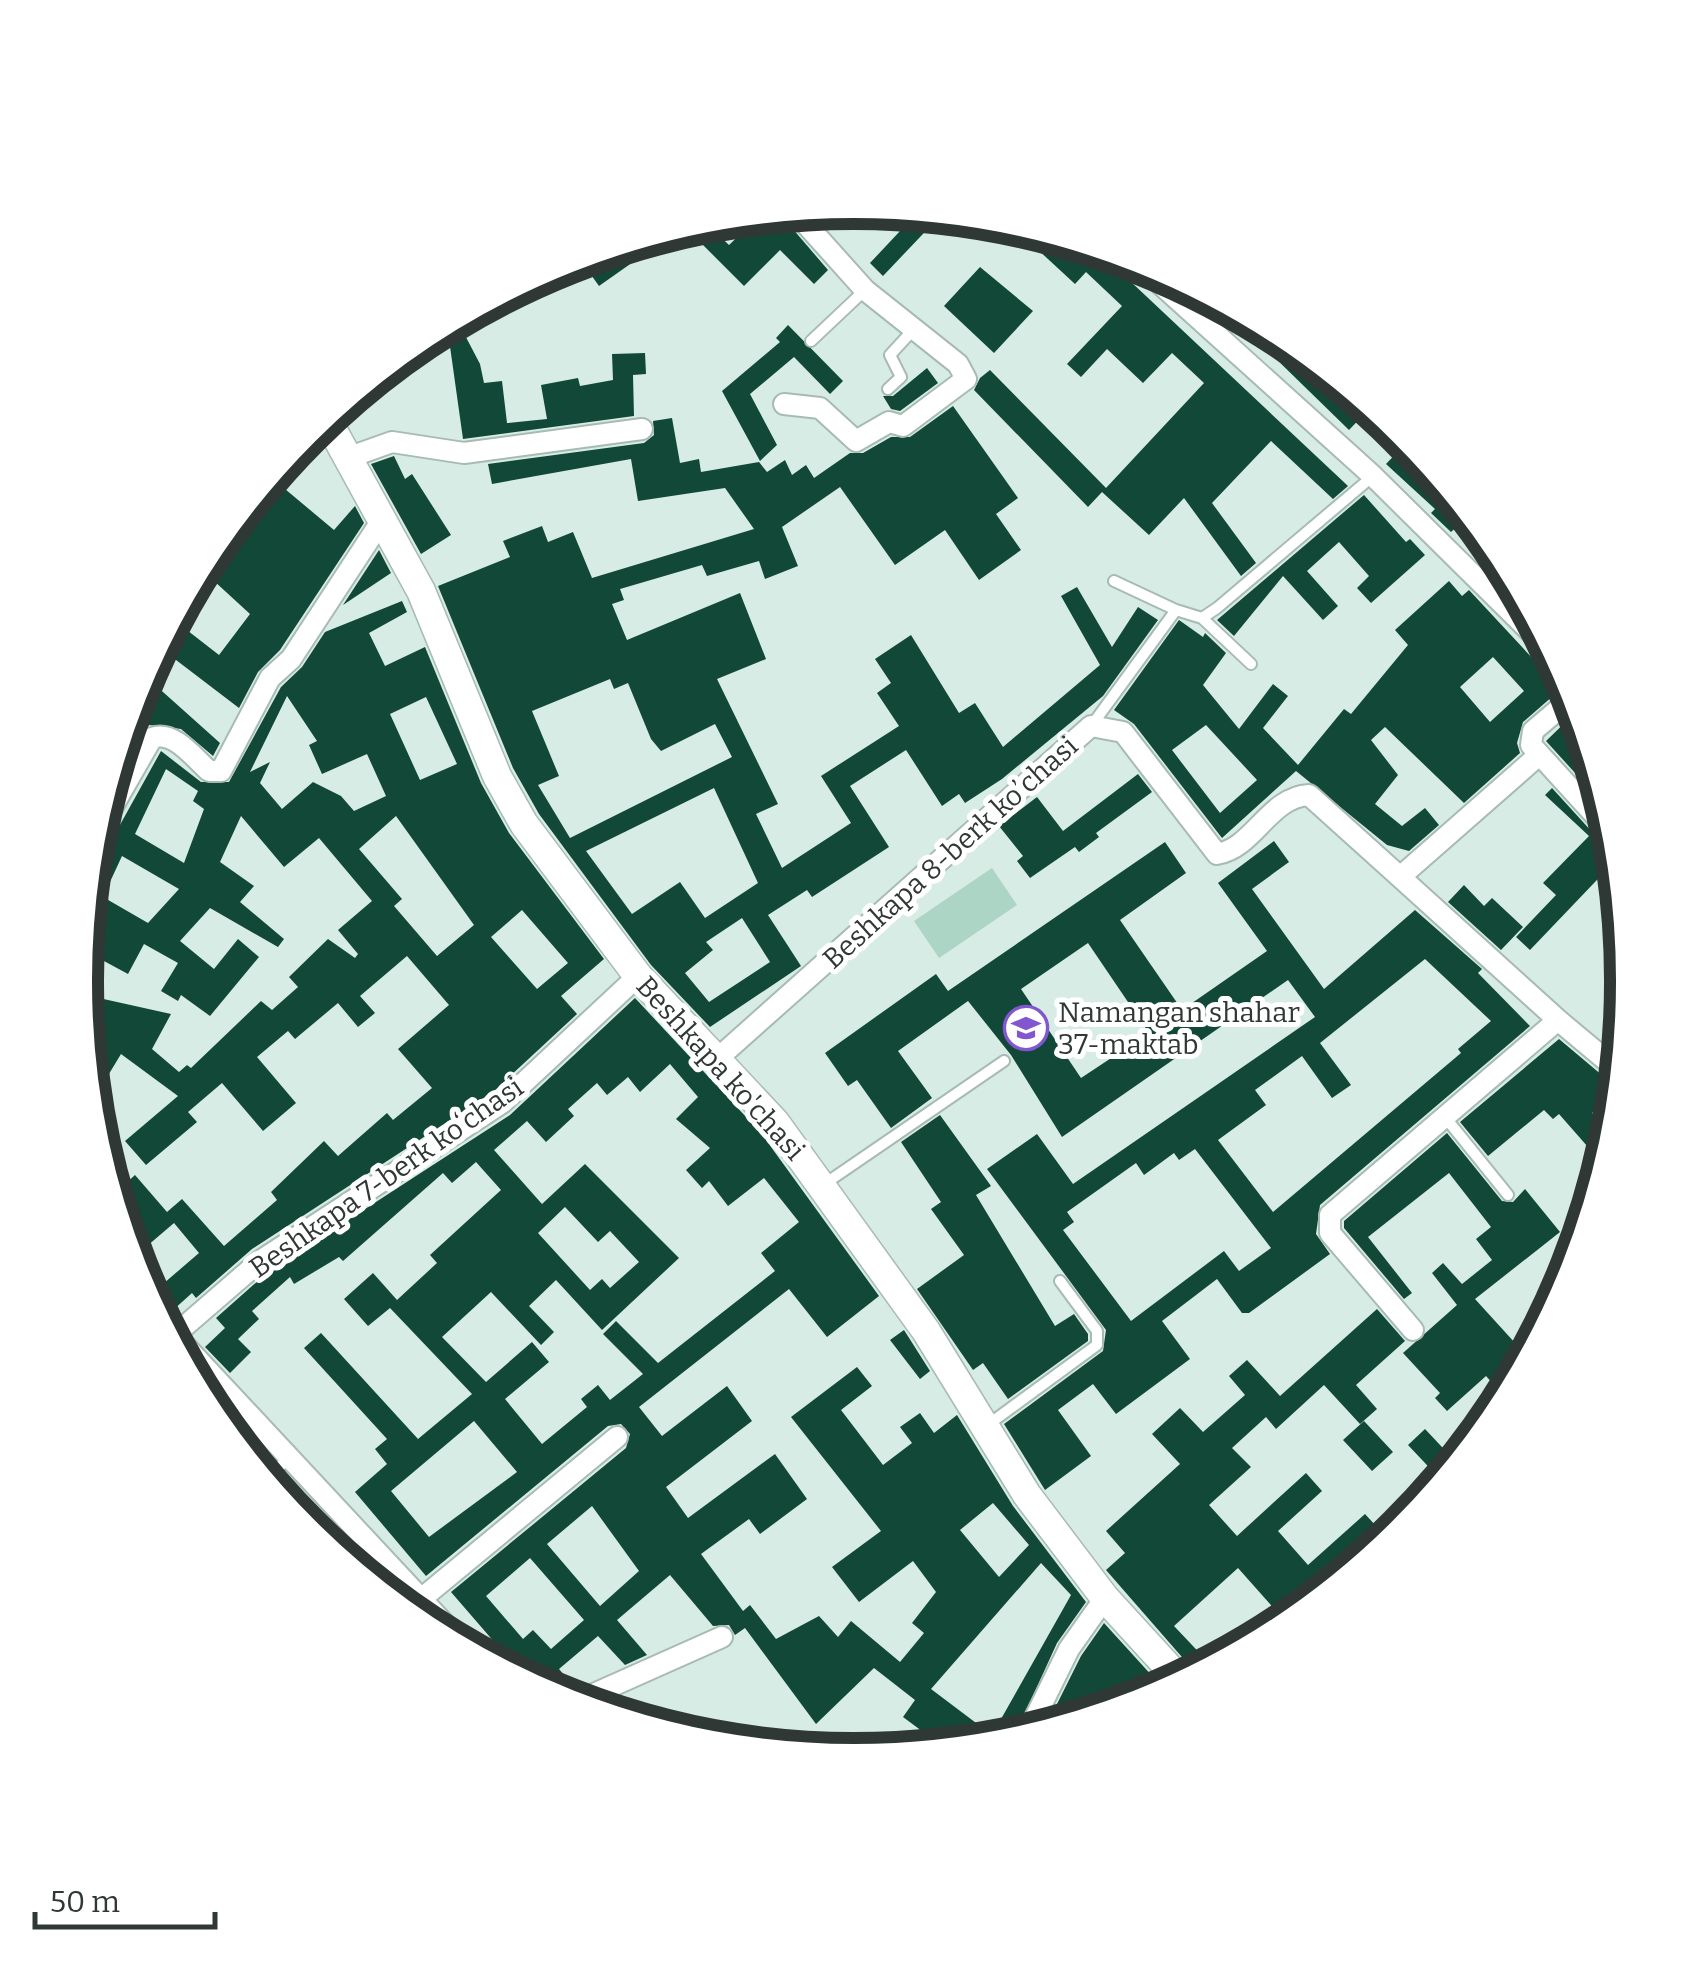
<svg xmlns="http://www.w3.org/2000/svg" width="1708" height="1962" font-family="Bitter,serif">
<rect width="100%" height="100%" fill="#d7ece4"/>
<!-- green -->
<path fill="#acd5c5" d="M992 868 1017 905 939 958 914 921Z"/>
<!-- building -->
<path fill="#114838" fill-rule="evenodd" d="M917 213 940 216 883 276 870 263Z
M780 214 828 270 814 284 780 250 744 286 685 227 705 222 729 245 759 216Z
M1009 223 1096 249 1348 486 1333 499 1271 441 1212 503 1256 563 1241 576 1184 498 1149 535 1102 492 1088 507 974 390 980 378 990 370 1106 488 1204 383 1172 353 1143 383 1107 349 1081 377 1067 364 1122 306 1086 272 1075 284Z
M669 232 670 236 599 286 584 265 601 253Z
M980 267 1033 311 994 353 944 306Z
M1239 313 1284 338 1370 408 1349 430 1235 319Z
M457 320 480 364 484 383 502 381 507 423 547 419 541 385 578 378 580 386 613 380 612 354 645 353 646 374 633 375 634 416 463 439 447 325Z
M788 325 843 381 830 394 794 357 750 394 777 445 760 461 722 391 780 342 776 338Z
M927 368 938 383 900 411 891 409 883 396H893Z
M953 406 1018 498 996 514 1021 550 979 580 945 530 895 565 840 487 782 527 798 566 765 579 759 561 707 576 702 565 620 589 624 600 612 604 627 640 740 593 766 659 717 679 778 804 756 814 782 868 851 823 821 776 899 726 877 693 891 683 875 659 911 635 959 713 975 703 1003 747 1100 665 1061 596 1077 587 1112 647 1138 607 1158 620 1103 696 1002 779 965 803 959 794 942 806 906 750 850 786 889 847 812 897 807 890 768 915 801 966 710 1027 651 965 539 814 513 768 438 586 510 557 503 541 542 526 548 542 573 532 592 578 754 529 725 488 638 501 631 459 492 484 488 464 644 443 654 435 653 421 672 418 680 463 699 459 701 472 759 462 767 472 785 460 792 475 806 465 814 478 850 453H863L891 437H910ZM610 679 614 689 628 683 651 739 661 751 715 724 732 757 570 838 538 785 559 776 532 711ZM714 788 758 883 705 918 680 882 632 914 586 851ZM742 918 770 962 709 1002 685 973 713 950 706 942Z
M1408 441 1469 516 1451 532 1431 513 1435 509 1386 464Z
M290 455 304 467 285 489 334 530 355 506 364 523 280 650 258 672 239 708 159 647 174 620 219 655 250 614 201 569Z
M394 456 405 479 412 474 451 535 421 554 371 464Z
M1364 495 1406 542 1410 539 1425 555 1371 603 1357 588 1369 576 1339 542 1307 571 1338 606 1323 620 1283 576 1234 636 1217 620Z
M379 550 391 573 343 605Z
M1449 581 1462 596 1469 590 1561 689 1523 722 1517 743 1520 753 1464 803 1385 727 1371 740 1398 775 1375 804 1402 826 1425 808 1439 825 1409 851 1387 845 1296 771 1222 838 1134 724 1114 710 1179 620 1203 637 1205 633 1226 653 1203 685 1239 729 1273 684 1288 696 1263 728 1298 765 1344 709 1351 714 1408 645 1395 630ZM1493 657 1524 691 1490 722 1460 687ZM1206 725 1257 780 1220 813 1172 750Z
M402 601 407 612 369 633 385 666 425 647 481 783 509 833 604 959 561 996 577 1014 493 1092 252 1249 196 1298 192 1293 162 1320 149 1296 199 1253 174 1223 133 1258 114 1194 135 1175 167 1212 182 1199 224 1246 277 1200 271 1192 324 1141 338 1156 387 1113 393 1120 432 1088 398 1049 449 1005 407 956 360 996 375 1013 358 1027 338 1003 295 1039 288 1031 257 1057 296 1103 263 1131 222 1083 188 1112 197 1122 146 1165 125 1141 178 1096 121 1054 92 1102 81 994 171 1014 152 1049 179 1072 187 1065 191 1068 261 1001 272 1010 298 987 289 977 328 939 355 958 358 954 338 930 372 901 319 838 284 867 241 816 220 862 254 886 240 902 284 939 278 947 210 908 180 941 214 969 238 939 259 957 210 1016 181 995 178 1001 161 991 178 963 144 944 128 974 91 954 95 947 84 941 92 857 106 850 161 751 201 782H229L281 687 302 667 325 632ZM287 696 317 741 309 745 322 774 367 754 386 796 354 811 341 796 313 782 282 809 260 783 270 762 250 772ZM426 697 457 764 420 780 390 714ZM166 769 198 791 193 801 204 809 184 863 135 834ZM396 816 474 925 437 956 394 906 402 899 359 849ZM122 856 179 889 148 923 103 897ZM522 910 568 963 537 989 491 937Z
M144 675 220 743 213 756 181 729 149 725 110 780Z
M1577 711 1583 732 1570 745 1595 769 1606 807 1546 741Z
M1138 774 1152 792 1096 833 1099 837 1079 852 1075 847 1030 878 1017 861 1023 856 999 826 1037 797 1063 831Z
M1552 788 1604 845 1615 849 1616 860 1530 950 1516 937 1556 895 1543 883 1589 836 1545 795Z
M1274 841 1289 862 1252 889 1324 989 1415 910 1482 969 1478 973 1530 1026 1320 1205 1316 1234 1330 1254 1249 1313H1242L1217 1279 1162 1321 1190 1359 1116 1414 1093 1384 1058 1410 1091 1456 1045 1490 1004 1424 1103 1351 1106 1330 987 1169 1037 1134 1073 1184 1315 1017 1288 980 1062 1137 1011 1055 968 1001 898 1051 932 1098 891 1128 857 1080 848 1086 825 1053 936 974 948 991 1165 842 1186 873 1120 920 1182 1010 1267 951 1218 883ZM1088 943 1149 1033 1081 1078 1021 989ZM1425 959 1491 1021 1458 1049 1461 1053 1273 1212 1218 1140 1266 1105 1255 1090 1302 1056 1332 1098 1351 1085 1320 1043ZM1195 1149 1271 1248 1239 1271 1224 1251 1131 1321 1063 1230 1074 1222 1067 1212 1136 1163 1144 1175 1174 1153 1179 1160Z
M1464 885 1484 906 1492 898 1523 927 1501 950 1448 902Z
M635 998 761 1133 879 1296 827 1337 789 1289 639 1407 662 1436 727 1386 752 1421 666 1487 688 1518 775 1454 807 1499 760 1534 749 1519 701 1554 743 1611 750 1605 776 1639 819 1616 838 1637 851 1621 900 1662 924 1633 912 1623 936 1592 913 1561 859 1602 832 1567 881 1531 791 1417 857 1367 872 1386 841 1410 883 1465 912 1443 900 1427 920 1413 934 1433 957 1415 1013 1506 1086 1602 1057 1643 1014 1737 942 1746 903 1717 915 1700 874 1668 816 1724 745 1628 735 1635 729 1625 713 1626 670 1575 617 1620 647 1655 625 1665 598 1636 559 1669 575 1688 563 1698 540 1687 526 1670 522 1674 451 1592 626 1448 630 1434 621 1424 608 1426 426 1576 355 1492 387 1464 375 1449 387 1439 304 1348 321 1333 418 1439 472 1394 390 1308 368 1326 344 1299 373 1273 397 1300 437 1263 430 1255 501 1190 476 1162 452 1183 443 1173 343 1261 339 1257 294 1284 290 1277 252 1311 259 1319 238 1339 251 1352 230 1373 205 1347 225 1328 216 1318 268 1272 510 1115ZM670 1064 698 1097 676 1119 710 1148 686 1170 702 1188 709 1181 728 1206 764 1178 799 1222 761 1253 775 1271 658 1363 616 1321 603 1334 643 1374 610 1400 598 1385 581 1399 587 1407 542 1444 505 1399 549 1362 532 1342 486 1382 442 1337 491 1292 541 1345 554 1332 529 1306 556 1280 602 1330 679 1258 585 1164 542 1204 494 1150 527 1121 546 1142 574 1116 568 1109 597 1083 607 1095 628 1077 640 1092ZM565 1207 598 1242 610 1231 639 1262 610 1288 602 1279 590 1290 538 1233ZM474 1421 517 1472 429 1537 391 1491ZM993 1503 1029 1545 999 1577 960 1530ZM592 1506 639 1571 600 1606 547 1544ZM530 1558 584 1620 551 1649 533 1630 523 1639 486 1596ZM1041 1563 1071 1595 992 1735 931 1689Z
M1559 1039 1603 1076 1619 1071 1617 1091 1592 1113 1612 1136 1610 1143 1595 1155 1559 1114 1553 1119 1544 1110 1488 1156 1460 1122Z
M940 1115 991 1186 976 1195 1055 1326 1074 1314 1088 1334V1341L1008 1399 983 1363 973 1370 917 1289 964 1255 931 1209 941 1202 901 1142Z
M1447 1133 1502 1201 1513 1202 1525 1189 1560 1232 1475 1299 1527 1356 1505 1397 1486 1376 1447 1411 1435 1398 1440 1393 1403 1353 1457 1305 1432 1273 1443 1263 1462 1284 1492 1260 1476 1239 1491 1227 1449 1173 1368 1237 1412 1293 1404 1299 1344 1228V1221Z
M1377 1309 1405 1341 1356 1385 1377 1409 1360 1424 1324 1385 1276 1429 1266 1417 1232 1448 1251 1467 1209 1505 1237 1536 1306 1473 1322 1491 1278 1531 1308 1565 1365 1514 1388 1539 1356 1565 1349 1558 1317 1587 1322 1593 1293 1617 1285 1608 1279 1614 1238 1568 1174 1626 1210 1664 1195 1672 1106 1570 1125 1553 1106 1531 1180 1464 1152 1434 1180 1408 1203 1432 1245 1395 1229 1376 1247 1360 1280 1396Z
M904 1330 930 1371 920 1379 890 1340Z
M1364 1421 1393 1452 1372 1471 1343 1440Z
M1425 1429 1456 1462 1441 1480 1408 1445Z
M289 1479 368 1562 359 1571 306 1528 276 1491Z
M1104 1623 1164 1689 1045 1728 1081 1656Z"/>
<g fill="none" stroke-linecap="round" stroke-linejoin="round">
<defs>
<path id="lane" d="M811 341 865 290
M888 389 901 377 890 355 913 330
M1114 581 1176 610
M1202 618 1251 664
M1092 725 1176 610 1202 618 1217 608 1373 476
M1445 1117 1508 1195
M823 1185 1004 1061
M989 1424 1097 1345V1331L1060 1281
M266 1479 289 1458"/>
<path id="street" d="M1136 262 1373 476 1553 654
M784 404 820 408 856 441 889 422 903 426 966 379 958 364 865 290 796 213
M350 457 392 442 464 453 642 429
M1573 697 1533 731 1531 745 1614 836
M117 799 152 738C174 730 193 757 209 771H221L270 678 291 659 382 520
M94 844 117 799 106 793
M1558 1020 1607 1061 1621 1056
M717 1059 1091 726 1123 732 1217 854C1254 848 1269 797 1309 795L1400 877
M1413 1330 1330 1233V1215L1558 1020 1400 877 1539 755
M175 1335 466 1647
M171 1338 260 1261 502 1103 638 976
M421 1599 617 1437
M576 1702 722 1637
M1027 1734 1069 1649 1105 1598"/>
<path id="secondary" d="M326 418 421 591 497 776 524 824 638 976 775 1122 926 1331 1027 1495 1105 1598 1180 1680"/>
</defs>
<!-- lane casing -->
<use href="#lane" stroke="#a7bbb3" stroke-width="14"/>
<!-- street casing -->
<use href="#street" stroke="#a7bbb3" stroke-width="24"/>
<!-- secondary casing -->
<use href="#secondary" stroke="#a7bbb3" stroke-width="31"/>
<!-- lane -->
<use href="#lane" stroke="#fff" stroke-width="10"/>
<!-- street -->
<use href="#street" stroke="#fff" stroke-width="20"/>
<!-- secondary -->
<use href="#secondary" stroke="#fff" stroke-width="28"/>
</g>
<!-- icons -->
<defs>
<symbol id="school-ring" viewBox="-11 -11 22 22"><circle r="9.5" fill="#fff" stroke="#8256cf" stroke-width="1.5"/><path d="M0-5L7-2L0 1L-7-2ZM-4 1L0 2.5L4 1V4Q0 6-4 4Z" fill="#8256cf"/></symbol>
</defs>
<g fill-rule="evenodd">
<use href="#school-ring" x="1001" y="1003" width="50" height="50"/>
</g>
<g text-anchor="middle" stroke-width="10" stroke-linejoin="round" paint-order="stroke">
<!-- street labels -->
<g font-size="28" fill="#303835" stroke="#fff">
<text transform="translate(950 852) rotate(-42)" y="10">Beshkapa 8-berk koʼchasi</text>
<text transform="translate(721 1068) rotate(48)" y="10">Beshkapa ko'chasi</text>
<text transform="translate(386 1177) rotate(-35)" y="10">Beshkapa 7-berk koʻchasi</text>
</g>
<!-- poi labels -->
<g font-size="28" fill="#303835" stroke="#fff" text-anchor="start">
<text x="1058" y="1022">Namangan shahar<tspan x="1058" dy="32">37-maktab</tspan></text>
</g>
</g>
<!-- crop -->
<path d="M0 0H1708V1962H0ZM854 224H854A756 756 0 0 1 1610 980V982A756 756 0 0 1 854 1738H854A756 756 0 0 1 98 982V980A756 756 0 0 1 854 224Z" fill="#fff" fill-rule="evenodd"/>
<path fill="none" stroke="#303835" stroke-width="12" d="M854 224H854A756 756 0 0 1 1610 980V982A756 756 0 0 1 854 1738H854A756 756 0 0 1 98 982V980A756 756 0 0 1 854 224Z"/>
<!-- scale -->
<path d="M35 1912v15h180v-15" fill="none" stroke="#303835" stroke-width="5"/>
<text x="50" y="1912" font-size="30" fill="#303835" stroke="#ffffff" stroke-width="8" paint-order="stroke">50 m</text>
</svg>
